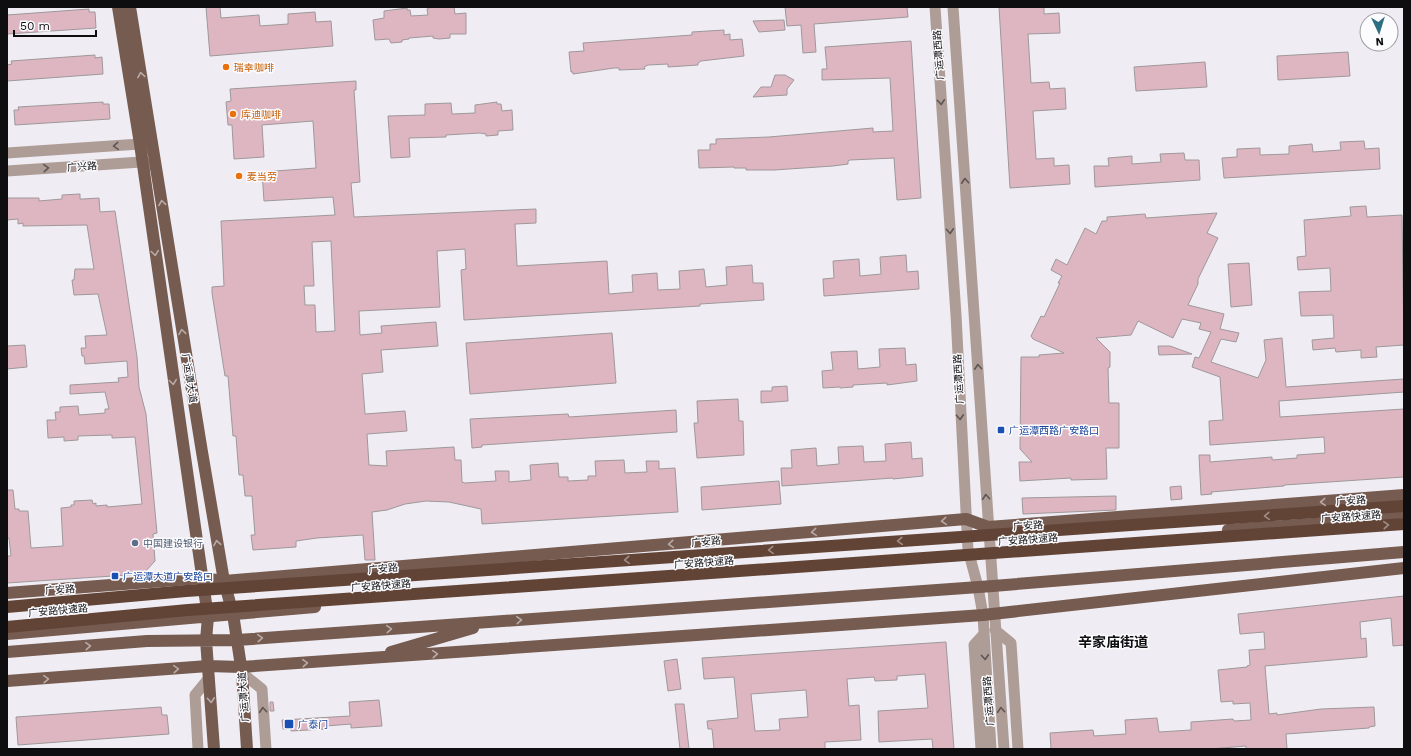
<svg xmlns="http://www.w3.org/2000/svg" width="1411" height="756" font-family="'Work Sans','Noto Sans SC',sans-serif">
<rect width="100%" height="100%" fill="#efedf3"/>
<!-- building -->
<path fill="#deb6c2" stroke="#9e989a" fill-rule="evenodd" d="M206 7H220L221 18 259 15 260 26 288 24V14L315 12 316 22 331 21 333 46 210 56Z
M431 7H454L455 14 466 13V34H450V38L439 39 433 38V36L409 38V39L402 40V42L391 43 389 39 375 40 373 20 384 18V11L407 8V10H410L411 16 428 15 427 9Z
M785 7H907L908 17 814 24 816 52 803 53 801 25 787 26Z
M999 7H1044V14L1059 13 1060 33 1028 34 1031 83 1049 82 1050 89 1065 88 1066 109 1033 111 1036 159 1054 158V166L1069 165 1070 184 1010 188Z
M89 9V12H95L96 28 7 34V15Z
M784 20 785 30 759 32 753 21Z
M724 30V35L730 34V40L742 39 744 56 701 61 698 63V65L668 67V64L648 65 644 67 645 69 619 70V68H614L573 74V72H571L569 52 584 51 583 43 692 35V32Z
M911 41 921 198 897 200 894 158 850 160 848 161V164L833 166 774 170H746V168H734V167L699 168 698 150H710V144H716V139L769 137 873 128V132L893 131 890 78 822 80V69H827L825 47Z
M1348 52 1350 76 1278 80 1277 56Z
M95 55V58L102 57 103 74 7 81V65L12 64 11 61Z
M1205 62 1207 87 1136 91 1134 67Z
M775 75H785L794 80 787 89V95L753 97 761 87H771Z
M356 81V90H354L360 182 351 183 354 217 536 209V223L515 224 517 266 607 261 609 294 633 292 632 275 657 273 658 290 680 289 679 271 704 269 706 287 727 285 726 267 752 265 753 283H763L764 300 700 304V306L464 320 461 270 466 269 465 249 437 251 440 307 359 311 360 335 382 333 381 326 436 322 438 346 381 350 383 372 362 374 365 414 405 411 407 431 367 434 369 465 387 466 386 451 454 447 455 460H461L462 482 465 483 496 481 495 471H509V482L531 480 530 465 558 463 559 477H568V481L588 480V476H596L595 461 624 460 625 473 647 472 646 461H659V469L675 468 678 512 482 524 481 509 449 502 426 501 405 504 387 510 372 512 375 560H365L363 535 317 538 296 541V547L253 550 251 535H255L252 496H245L243 475H239L236 436H233L228 376H225L212 293V287L224 286 221 221 335 215 333 197 264 201 262 172 316 168 313 121 262 125 264 157 234 159 232 125H228L226 102 231 101 230 89ZM331 241 335 331 316 332 315 305H305L304 286H314L312 242Z
M103 102V104H109L110 119 15 125 14 110H19L18 107Z
M497 102V104H501L502 111 512 110 513 130 498 131V135L486 136V134L480 133 446 135V137L409 138 410 157 391 158 388 116 425 115V104L451 103 452 114 475 113V105Z
M1364 141 1365 149 1379 148 1380 169 1224 178 1222 158 1237 157V149L1260 148V155L1289 154V146L1312 144 1313 152 1341 150 1340 142Z
M1184 153 1185 160H1199L1200 180 1095 187 1094 166H1109L1108 158 1132 156V164L1161 162 1160 154Z
M80 194V199H83L99 198 100 212 115 211 137 357 139 387 146 414 157 533 153 534 155 561 143 574 7 583V556H11L9 538H7V490H13L15 509H19V511H28L31 548 63 546 61 508 71 507V505H74V501L92 500 93 504 96 503V506L107 505V507L142 504 135 437 112 438V435L78 436V440L64 441V437L48 438 47 420H56L55 412H60V407L78 406 79 415 105 413V409H109L105 392 70 394V385L119 382 118 378 128 377 127 361 85 364 84 356H82L81 348H86L85 336 107 335 98 294 74 295 72 280H74L75 269H94L87 225 23 226V223L18 224V219L7 220V198H39V201L62 199V195Z
M1366 206 1367 217 1402 215 1404 345 1376 347 1377 357 1361 358V350L1336 352 1335 348 1313 350 1312 340 1334 338 1333 315 1301 316 1299 292 1331 291 1330 268 1298 270 1297 257 1306 256 1304 220 1351 216 1350 207Z
M1217 213 1207 233 1218 238 1198 279V284L1188 305 1224 314 1220 329 1239 333 1236 342 1221 339 1211 362 1258 378 1266 360 1264 340 1282 338 1286 387 1404 379V392L1279 401 1280 417 1404 409V477L1284 485V486L1211 492 1212 494 1201 495 1199 455H1210V462L1272 457V460L1297 458V455L1325 453 1324 437 1210 445 1209 421 1223 420 1220 377 1192 367 1195 357 1199 358 1211 332 1199 329 1201 323 1182 319 1173 338 1138 321 1131 335 1096 338 1110 352V367L1108 368 1109 403H1119V448H1106L1107 479 1071 480V478L1020 481 1019 462H1032L1020 449 1021 357H1039V355L1064 353 1033 339 1031 336 1041 316 1044 317 1060 283H1058L1062 276 1051 270 1056 259 1067 265 1085 228 1096 234 1102 221H1107V217L1145 214 1146 218Z
M906 255 907 272 918 271 919 289 824 296 823 279 834 278 833 261 859 259 860 276 881 274 880 257Z
M1249 263 1252 305 1231 307 1228 264Z
M612 333 616 383 470 394 466 343Z
M25 345 27 367 7 369V346Z
M1158 346H1170L1192 354 1159 355Z
M905 348 906 365 916 364 917 381 887 385V383L853 385V387L840 388V387L823 388 822 371 833 370 831 352 857 351 858 369 880 367 879 349Z
M787 386 788 401 761 403V391H772V387Z
M738 399 739 421H743L744 455 697 458 694 423H698L697 401Z
M676 410 677 432 482 445V447L472 448 470 419 568 414 569 417Z
M911 442 912 459 922 458 923 476 893 479V478L782 486 781 468H792L791 450 816 448 817 466 839 464 838 447 863 446 864 462 886 461 885 444Z
M779 481 781 504 702 510 701 487Z
M1181 486 1182 499 1171 500 1170 487Z
M1116 496V510L1023 514 1022 498Z
M1404 596V645L1393 646 1391 618 1360 622 1361 639 1366 638 1367 657 1265 666 1269 714 1277 713V715L1321 709 1374 707 1375 726 1369 727V728L1286 734 1287 749H1246V746L1210 749H1051L1050 733 1093 730 1094 736 1126 734 1125 720 1157 718 1159 732 1191 730V722L1233 719 1234 721 1251 720 1250 703 1233 704V701L1221 702 1218 670 1247 667V666L1250 665 1249 650 1265 649 1264 632 1240 634 1238 614Z
M946 642 954 749H933L932 739 879 742 878 711 928 708 925 674 897 676V680L875 681 874 677 847 679 849 706 859 705 861 740 825 742V749H714L712 729H708L707 721 738 718 734 677 704 679 702 658ZM806 690 808 717 779 719 780 730 755 731 751 694Z
M677 659 681 689 668 691 664 661Z
M379 700 382 726 351 728V724L326 726V729L291 731V729H283L282 720 350 716 349 702Z
M270 702H273L274 711H270Z
M675 704H684L689 749H680Z
M161 707 162 715H167L169 734 18 745 16 717Z"/>
<g fill="none" stroke-linecap="round" stroke-linejoin="round">
<!-- minor -->
<path stroke="#ae9d97" stroke-width="11" d="M935 7 956 315 968 550 978 587 983 615 991 749
M953 7 1004 749
M7 153 140 144 147 148
M7 171 141 162 150 165
M995 630 1011 643 1018 749
M242 673 262 689 266 749
M198 749 195 695 209 678
M981 749 974 645 984 634"/>
<!-- major -->
<path stroke="#765b50" stroke-width="12" d="M118 7 140 144 208 617 206 640 214 749
M130 7 202 452 224 581 233 614 242 673 247 749
M1228 530 1355 521 1404 512
M7 593 202 578 224 581 966 519 988 527 1404 495
M7 634 315 607
M7 652 147 641 237 640 993 586 1404 552
M391 652 473 628
M7 681 208 666 241 667 983 615 1404 568"/>
<!-- highway-bridge -->
<path stroke="#624437" stroke-width="12" d="M7 607 186 591 1404 506
M7 627 188 610 1404 524"/>
</g>
<!-- one-way arrows -->
<defs><path id="oneway-chevron" d="M-2-3.5L2.5 0L-2 3.5" fill="none" stroke-width="1.6" stroke-linecap="round" stroke-linejoin="round"/></defs>
<g stroke="#b9aba7">
<use href="#oneway-chevron" transform="translate(141 75) rotate(-99)"/>
<use href="#oneway-chevron" transform="translate(162 203) rotate(-99)"/>
<use href="#oneway-chevron" transform="translate(155 253) rotate(82)"/>
<use href="#oneway-chevron" transform="translate(182 332) rotate(-99)"/>
<use href="#oneway-chevron" transform="translate(173 382) rotate(82)"/>
<use href="#oneway-chevron" transform="translate(1323 502) rotate(176)"/>
<use href="#oneway-chevron" transform="translate(944 521) rotate(175)"/>
<use href="#oneway-chevron" transform="translate(814 532) rotate(175)"/>
<use href="#oneway-chevron" transform="translate(217 543) rotate(-100)"/>
<use href="#oneway-chevron" transform="translate(671 544) rotate(175)"/>
<use href="#oneway-chevron" transform="translate(519 620) rotate(-4)"/>
<use href="#oneway-chevron" transform="translate(389 629) rotate(-4)"/>
<use href="#oneway-chevron" transform="translate(260 638) rotate(-4)"/>
<use href="#oneway-chevron" transform="translate(88 646) rotate(-4)"/>
<use href="#oneway-chevron" transform="translate(435 654) rotate(-4)"/>
<use href="#oneway-chevron" transform="translate(305 663) rotate(-4)"/>
<use href="#oneway-chevron" transform="translate(176 669) rotate(-4)"/>
<use href="#oneway-chevron" transform="translate(46 679) rotate(-4)"/>
<use href="#oneway-chevron" transform="translate(211 700) rotate(86)"/>
</g>
<g stroke="#5e5654">
<use href="#oneway-chevron" transform="translate(941 102) rotate(86)"/>
<use href="#oneway-chevron" transform="translate(116 146) rotate(176)"/>
<use href="#oneway-chevron" transform="translate(46 168) rotate(-4)"/>
<use href="#oneway-chevron" transform="translate(965 181) rotate(-94)"/>
<use href="#oneway-chevron" transform="translate(950 231) rotate(86)"/>
<use href="#oneway-chevron" transform="translate(978 367) rotate(-94)"/>
<use href="#oneway-chevron" transform="translate(960 417) rotate(87)"/>
<use href="#oneway-chevron" transform="translate(986 497) rotate(-94)"/>
<use href="#oneway-chevron" transform="translate(985 657) rotate(86)"/>
<use href="#oneway-chevron" transform="translate(263 710) rotate(-94)"/>
<use href="#oneway-chevron" transform="translate(1001 710) rotate(-94)"/>
</g>
<g stroke="#a08d87">
<use href="#oneway-chevron" transform="translate(1267 516) rotate(176)"/>
<use href="#oneway-chevron" transform="translate(1386 525) rotate(-4)"/>
<use href="#oneway-chevron" transform="translate(900 541) rotate(176)"/>
<use href="#oneway-chevron" transform="translate(771 550) rotate(176)"/>
<use href="#oneway-chevron" transform="translate(627 560) rotate(176)"/>
</g>
<!-- markers -->
<g fill="#e8710a" stroke="#fcfbfe" stroke-width="1.5">
<circle cx="226" cy="67" r="4"/>
<circle cx="233" cy="114" r="4"/>
<circle cx="239" cy="176" r="4"/>
</g>
<g fill="#1a4fb4" stroke="#fcfbfe" stroke-width="1.5">
<rect x="997" y="426" width="8" height="8" rx="2"/>
<rect x="111" y="572" width="8" height="8" rx="2"/>
<rect x="284" y="719" width="10" height="10" rx="2"/>
</g>
<circle fill="#5c6f8a" stroke="#fcfbfe" stroke-width="1.5" cx="135" cy="543" r="4"/>
<g text-anchor="middle" stroke-width="3" stroke-linejoin="round" paint-order="stroke">
<!-- street labels -->
<g font-size="10" fill="#0e0e10" stroke="#fcfbfe">
<text transform="translate(938 55) rotate(-94)" y="4">广运潭西路</text>
<text transform="translate(82 166) rotate(-4)" y="4">广兴路</text>
<text transform="translate(190 378) rotate(81)" y="4">广运潭大道</text>
<text transform="translate(958 379) rotate(-93)" y="4">广运潭西路</text>
<text transform="translate(1351 500) rotate(-4)" y="4">广安路</text>
<text transform="translate(1351 516) rotate(-4)" y="4">广安路快速路</text>
<text transform="translate(1028 525) rotate(-4)" y="4">广安路</text>
<text transform="translate(1028 539) rotate(-4)" y="4">广安路快速路</text>
<text transform="translate(706 541) rotate(-5)" y="4">广安路</text>
<text transform="translate(704 562) rotate(-4)" y="4">广安路快速路</text>
<text transform="translate(383 568) rotate(-5)" y="4">广安路</text>
<text transform="translate(381 585) rotate(-4)" y="4">广安路快速路</text>
<text transform="translate(60 589) rotate(-4)" y="4">广安路</text>
<text transform="translate(58 610) rotate(-5)" y="4">广安路快速路</text>
<text transform="translate(243 697) rotate(-94)" y="4">广运潭大道</text>
<text transform="translate(988 701) rotate(-94)" y="4">广运潭西路</text>
</g>
<!-- food labels -->
<g font-size="10" fill="#c56008" stroke="#fcfbfe" text-anchor="start">
<text x="234" y="71">瑞幸咖啡</text>
<text x="241" y="118">库迪咖啡</text>
<text x="247" y="180">麦当劳</text>
</g>
<!-- transit labels -->
<g font-size="10" fill="#164399" stroke="#fcfbfe" text-anchor="start">
<text x="1009" y="434">广运潭西路广安路口</text>
<text x="123" y="580">广运潭大道广安路口</text>
<text x="298" y="728">广泰门</text>
</g>
<!-- service labels -->
<g font-size="10" fill="#4e5e75" stroke="#fcfbfe" text-anchor="start">
<text x="143" y="547">中国建设银行</text>
</g>
<!-- district labels -->
<g font-size="14" font-weight="bold" fill="#0e0e10" stroke="#fcfbfe">
<text x="1113" y="647">辛家庙街道</text>
</g>
</g>
<!-- border -->
<rect width="1411" height="756" fill="none" stroke="#0e0e10" stroke-width="16"/>
<!-- north arrow -->
<g transform="translate(1379 32) rotate(176)"><circle r="19" fill="#fcfbfe" stroke="#9d9c9f"/>
<path d="M0-3L7 15L0 10L-7 15Z" fill="#2b6f80"/>
<text y="-6" font-size="11" font-weight="bold" text-anchor="middle" fill="#0e0e10">N</text>
</g>
<!-- scale -->
<path d="M14 30v6h82v-6" fill="none" stroke="#0e0e10" stroke-width="2"/>
<text x="20" y="30" font-size="12" fill="#0e0e10" stroke="#fcfbfe" stroke-width="3" paint-order="stroke">50 m</text>
</svg>
